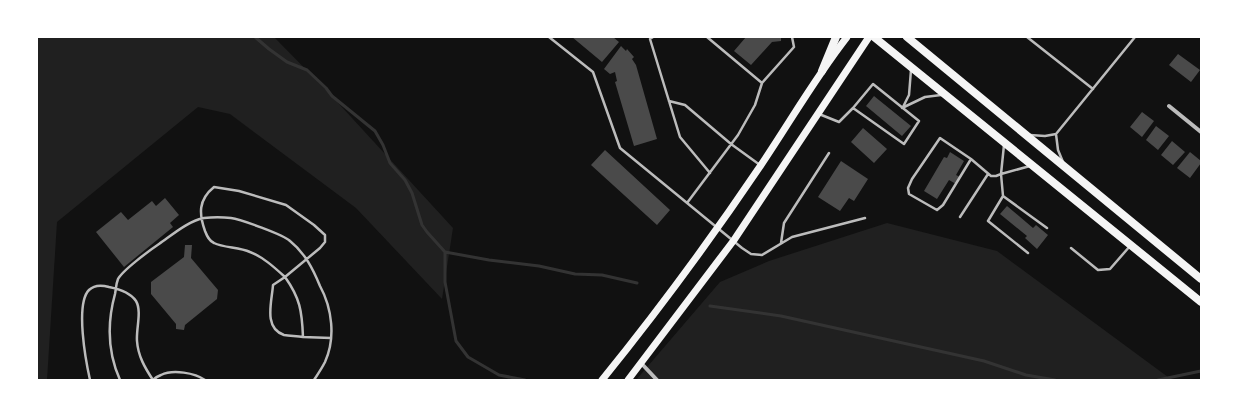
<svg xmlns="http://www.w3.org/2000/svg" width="1238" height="417" font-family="'PT Serif',serif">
<rect width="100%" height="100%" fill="#111"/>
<!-- green -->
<path fill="#202020" d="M37 37H274L329 93 453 228 442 299 356 208 230 114 198 107 57 222 47 380H37Z
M887 223 997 251 1172 380H636L720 282 769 261Z"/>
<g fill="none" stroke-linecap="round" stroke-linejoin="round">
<!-- stream -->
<path stroke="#333" stroke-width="3" d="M255 37 269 49 287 62 307 70 326 88 332 96 375 131 383 145 390 163 405 180 412 193 422 225 427 232 445 252V282L456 341 468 357 499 375 525 380
M445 252 489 260 539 266 575 274 602 275 637 283
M710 306 781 316 984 361 1026 375 1055 380
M1158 380 1201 371"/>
</g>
<!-- building -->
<path fill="#4a4a4a" d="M572 37H613L619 42 602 62Z
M746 37H781V41L772 42 751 65 734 51Z
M621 46 626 51 627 49 634 57 632 59 636 65 657 139 634 146 615 82 617 81 615 72 610 74 604 69Z
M1178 54 1200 70 1191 82 1169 65Z
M874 96 911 126 902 136 866 106Z
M1142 112 1154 121 1142 137 1130 127Z
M1156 126 1169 136 1158 150 1146 140Z
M863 128 887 149 874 163 851 142Z
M1172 141 1185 152 1173 165 1161 155Z
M605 150 670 210 657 225 591 165Z
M950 152 964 161 956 175 960 177 956 184 949 180 937 199 924 191 944 157 947 158Z
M1190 152 1201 161V163L1190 178 1177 168Z
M841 161 868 179 854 201 849 198 840 211 818 197Z
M165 198 179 215 170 223 173 227 124 267 96 232 121 212 128 220 152 201 156 206Z
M1007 206 1033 228 1036 225 1048 235 1037 249 1025 238 1027 236 1000 214Z
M185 245H192L191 258 218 290 217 299 185 325 184 330 176 329V324L151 294V282L184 257Z"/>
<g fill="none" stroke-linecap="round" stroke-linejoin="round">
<!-- service -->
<path stroke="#bcbcbc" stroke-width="2.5" d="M549 37 593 72 620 148 742 248 751 254 762 255 792 237 865 218
M653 37 650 39 680 137 710 173
M707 37 762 83
M1027 37 1093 89
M669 101 685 105 731 144 760 165
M903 107 909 95 911 70
M902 108 925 97 941 95
M819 114 839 122 853 108 904 144 919 121 873 84 853 108
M1056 134 1058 150 1063 162
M1030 135 1045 136 1056 134 1135 37
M1004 145 1001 174 1030 166
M971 159 943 205 937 210 909 194 908 188 912 179 940 138 971 159 991 176H996L1001 174 1003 196 1047 228
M1003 196 988 221 1028 253
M687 203 738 135 755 105 762 83 794 47 792 37
M960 217 988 174
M781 243 784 223 829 153
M1071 248 1098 270 1110 269 1130 246
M303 337C297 336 290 336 284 335 263 328 272 301 273 285L285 277C274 267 263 257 250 252 239 247 224 248 214 243 209 241 207 236 205 231 199 214 198 200 214 187L239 191 286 205 314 225 325 235V242L320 248 285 277C300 298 302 311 303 337L331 338
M90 380C86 362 75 304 89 290 95 284 102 285 109 287 119 289 130 292 136 301 142 311 136 329 137 341 138 356 145 368 153 380
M120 380C108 353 107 323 115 294 116 289 116 284 118 279 123 270 150 250 159 244 172 235 188 221 204 218 212 217 223 217 231 218 240 219 284 235 290 241 305 253 313 269 320 286 332 308 336 338 325 362 322 368 318 374 314 380
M153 380C155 378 158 376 161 375 173 369 195 373 205 380"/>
<!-- minor -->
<path stroke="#bcbcbc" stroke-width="4" d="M1169 106 1201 132
M641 363 657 380"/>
<!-- secondary -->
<path stroke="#f5f5f5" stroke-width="7" d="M602 380C658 311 711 239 761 165 790 122 815 78 847 37
M628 380 734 240 869 37"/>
<!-- primary -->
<path stroke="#f5f5f5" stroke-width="8" d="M874 37 1201 302
M907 37 1201 279
M822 71 836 37"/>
</g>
<!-- border -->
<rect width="1238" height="417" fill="none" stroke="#ffffff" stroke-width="76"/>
</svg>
